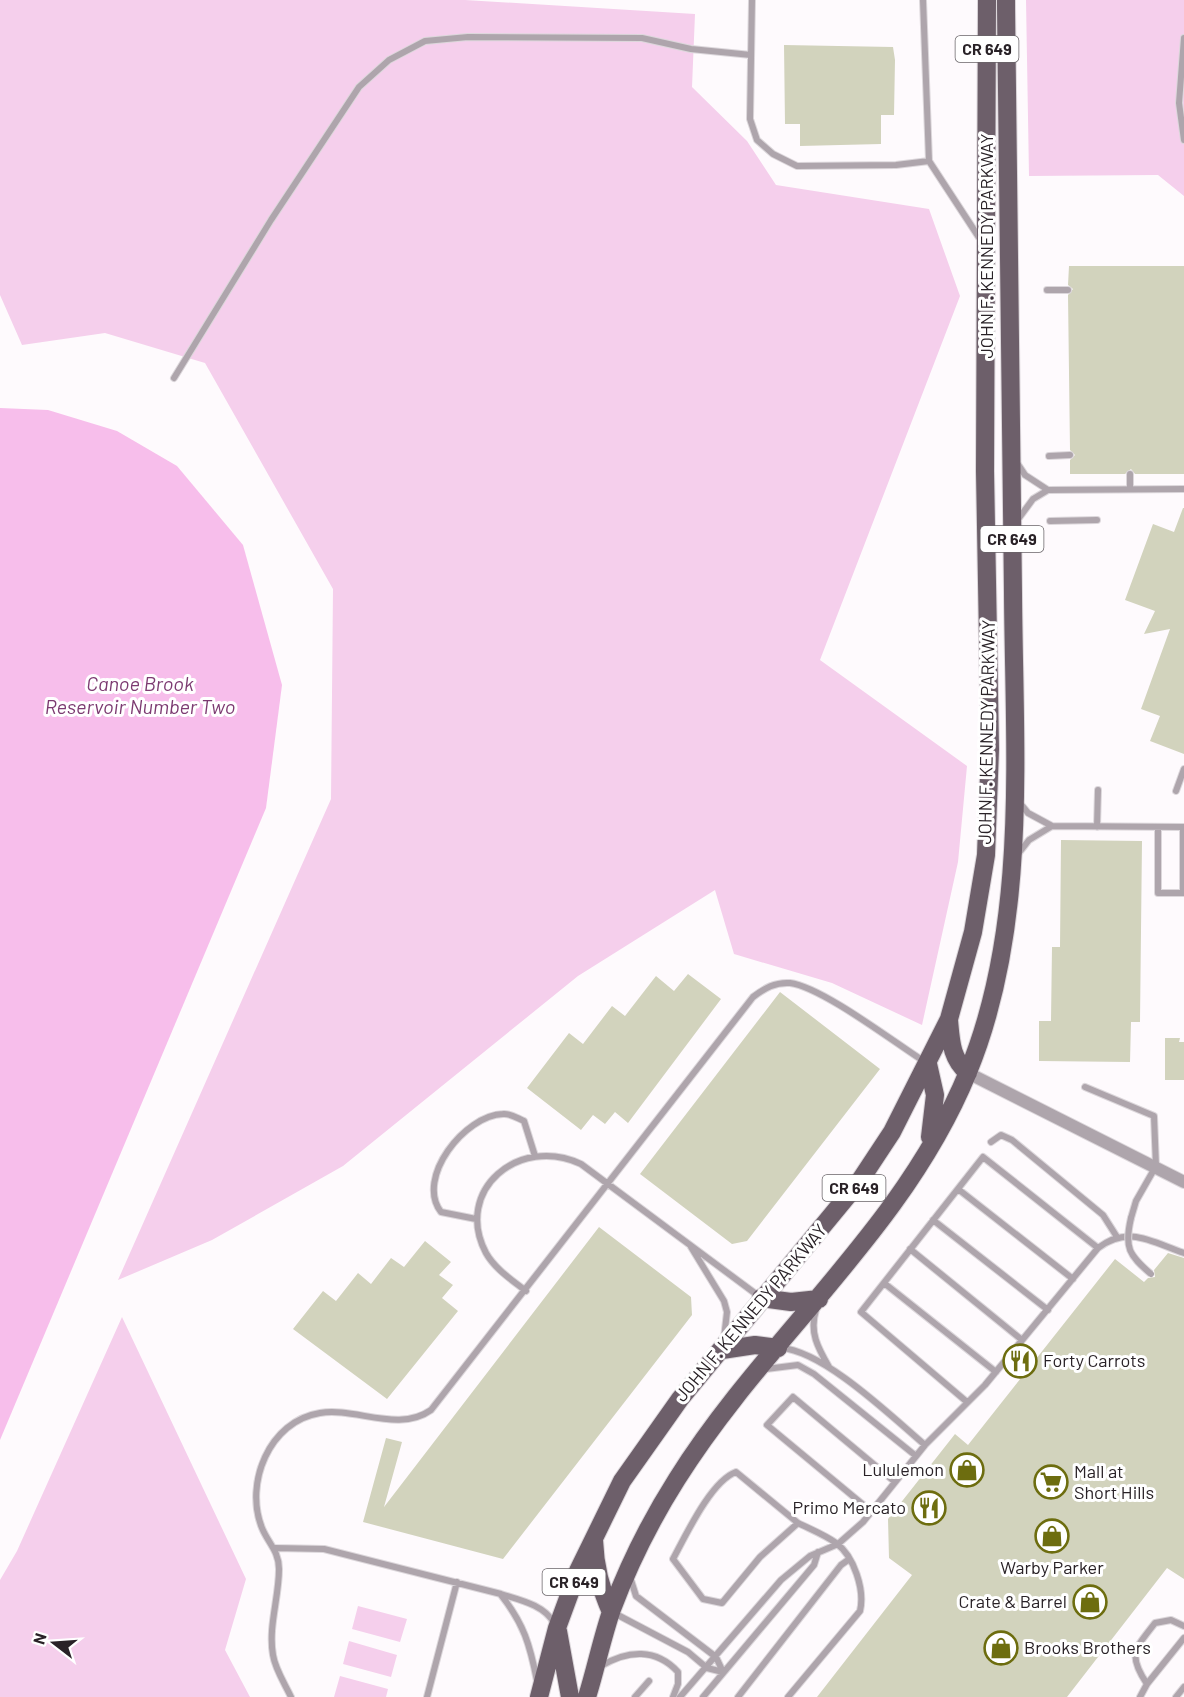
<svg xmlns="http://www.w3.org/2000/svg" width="1184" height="1697" font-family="Barlow,sans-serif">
<rect width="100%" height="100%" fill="#fefafd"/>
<!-- green -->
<path fill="#f5cfec" d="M0 0H465L695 14 692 87 747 141 776 185 929 209 960 296 820 660 967 766 958 862 922 1025 832 983 734 954 715 890 578 976 343 1166 212 1240 118 1280 331 799 333 589 205 363 105 333 22 345 0 295Z
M1026 0H1184V196L1158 175 1029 176Z
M122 1317 246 1579 225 1650 250 1697H0V1580L17 1551Z
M358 1606 407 1619 400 1642 352 1629Z
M349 1641 397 1655 391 1677 343 1664Z
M340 1676 388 1689 386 1697H334Z"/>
<!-- water -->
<path fill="#f7beeb" d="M0 408 48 410 117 431 177 466 243 545 282 685 266 808 0 1440Z"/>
<!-- building -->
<path fill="#d2d3bd" d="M784 45 893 47 895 60 894 115H881V144L800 146V124H785Z
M1069 266H1184V474H1135L1131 469 1125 474H1070V460L1075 455 1070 450 1068 295 1073 289 1068 285Z
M1183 508H1184V754L1150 741 1160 716 1141 709 1170 629 1144 634 1155 611 1125 600 1153 524 1174 532Z
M1061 840 1142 841 1140 1022H1131L1130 1062 1039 1061V1021H1051L1052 947H1060Z
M688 974 721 999 628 1123 615 1112 605 1124 593 1115 581 1130 527 1088 569 1033 583 1044 612 1006 625 1016 656 976 674 991Z
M780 992 880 1069 747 1241 732 1244 640 1174Z
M1165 1038H1180L1179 1042H1184V1080H1165Z
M599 1227 691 1297 692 1315 503 1559 363 1522 386 1438 402 1442 384 1507Z
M425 1241 451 1262 439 1275 453 1285 442 1298 458 1311 387 1399 293 1329 323 1291 336 1301 358 1273 371 1284 391 1258 404 1267Z
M1168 1253 1184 1258V1579L1167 1568 1067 1697H817L912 1575 889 1558 888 1519 955 1434 968 1445 1115 1259 1144 1282 1148 1278 1155 1277 1154 1270Z"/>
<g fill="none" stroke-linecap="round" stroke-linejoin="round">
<defs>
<path id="lane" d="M752 0 750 119 757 140 773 154 797 166 896 165 929 161
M923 0 929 161 980 239
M1184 38 1179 103 1184 140
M1047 290H1068
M174 378 271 220 359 87 389 60 425 41 468 37 642 38 691 49 751 55
M1049 456 1070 455
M1017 463 1025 475 1048 490 1184 489
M1130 474V489
M1019 518 1033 499 1048 490
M1050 521 1097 520
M1176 791 1184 769
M1019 802 1028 813 1052 826
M1097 827 1098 790
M1158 827V893H1183V827
M1018 854 1029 840 1052 826 1184 827
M1085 1087 1154 1116 1156 1166 1136 1201 1131 1218
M991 1142 1001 1135 1012 1140 1103 1215 1117 1237
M958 1189 1073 1279
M476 1219 441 1212C415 1178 465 1115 503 1114 510 1113 517 1118 524 1121L535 1156
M933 1220 1048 1310
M691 1247 724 1301 727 1312 724 1338
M1098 1248C1129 1225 1152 1242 1184 1253
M910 1249 1022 1340
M884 1283 996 1372
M526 1291C512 1280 495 1269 486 1253 453 1190 519 1135 581 1164L760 1297
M816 1310C809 1332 818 1348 829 1367
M781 1348C824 1351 891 1416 925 1445
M766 1369 798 1365 814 1374 916 1456
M872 1512 767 1425 793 1397 895 1482
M275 1548 324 1549 501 1594C520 1600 544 1605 554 1623
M630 1577 636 1596 716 1657 723 1672
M501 1595C524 1624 530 1645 537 1681
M614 1613 688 1652 707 1668 723 1672
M601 1666C628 1650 656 1648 678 1672V1684L673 1697
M1147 1684C1127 1654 1135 1649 1155 1623L1171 1620 1184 1626
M291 1697C285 1684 275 1669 273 1655 268 1627 279 1598 279 1569 279 1551 268 1543 262 1528 244 1484 269 1421 320 1413 355 1407 399 1433 431 1410L753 997C765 988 775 982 790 983 822 987 895 1043 925 1062
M427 1697 457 1582
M635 1697 649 1681
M680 1697 781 1580 810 1556 838 1544 863 1522 925 1445 985 1385 1098 1248 983 1157 861 1312 967 1402
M703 1697 814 1565 818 1552
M738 1697 841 1565 848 1560
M788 1697 860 1611C865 1590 854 1556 836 1543 825 1535 810 1529 798 1523L760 1557 722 1603 703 1599 673 1559C686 1535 711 1481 736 1472L798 1523
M1140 1697 1147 1684 1184 1638
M1176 1697 1184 1687"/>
<path id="street" d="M968 1073 1184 1182"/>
<path id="primary" d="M949 1020C951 1042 951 1058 968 1073
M928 1064 935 1095 930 1137
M761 1298 791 1302 819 1299
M722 1350 755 1345 778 1348
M594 1540C595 1567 600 1588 611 1612
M558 1631 570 1697
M539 1697 557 1628 578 1571 622 1481 680 1399 859 1182 892 1132 949 1019 973 932 986 855 990 749 985 471 987 0
M587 1697C596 1668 602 1638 612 1609 629 1564 651 1520 677 1479 766 1337 903 1231 968 1072 1029 924 1014 750 1013 593 1011 396 1007 198 1006 0"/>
</defs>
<!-- lane casing -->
<use href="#lane" stroke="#dcd7db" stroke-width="8"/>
<!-- street casing -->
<use href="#street" stroke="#dcd7db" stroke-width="14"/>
<!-- primary casing -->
<use href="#primary" stroke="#dcd7db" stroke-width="20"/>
<!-- lane -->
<use href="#lane" stroke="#aea5ac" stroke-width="6"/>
<!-- street -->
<use href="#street" stroke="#aea5ac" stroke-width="12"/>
<!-- primary -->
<use href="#primary" stroke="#6d5f6a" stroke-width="18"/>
<defs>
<path id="lane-bridge" d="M1131 1218C1124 1248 1129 1255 1151 1274"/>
</defs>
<!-- lane-bridge casing -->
<use href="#lane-bridge" stroke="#dcd7db" stroke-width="8" stroke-linecap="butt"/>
<!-- lane-bridge -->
<use href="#lane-bridge" stroke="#aea5ac" stroke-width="6"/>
</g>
<!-- icons -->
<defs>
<symbol id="restaurant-ring" viewBox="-11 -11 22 22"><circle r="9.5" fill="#fff" stroke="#6d6d0f" stroke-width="1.5"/><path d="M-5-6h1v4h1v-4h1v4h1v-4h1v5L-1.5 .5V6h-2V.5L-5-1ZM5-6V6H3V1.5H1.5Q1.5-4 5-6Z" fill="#6d6d0f"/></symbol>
<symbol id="shop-ring" viewBox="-11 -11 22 22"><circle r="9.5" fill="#fff" stroke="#6d6d0f" stroke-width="1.5"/><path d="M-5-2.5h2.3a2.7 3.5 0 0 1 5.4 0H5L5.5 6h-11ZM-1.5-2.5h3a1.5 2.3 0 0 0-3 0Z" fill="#6d6d0f"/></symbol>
<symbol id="supermarket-ring" viewBox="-11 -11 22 22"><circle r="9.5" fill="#fff" stroke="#6d6d0f" stroke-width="1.5"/><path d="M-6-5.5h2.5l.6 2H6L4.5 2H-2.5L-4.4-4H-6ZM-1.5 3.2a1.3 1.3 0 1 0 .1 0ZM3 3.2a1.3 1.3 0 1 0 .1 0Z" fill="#6d6d0f"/></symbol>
</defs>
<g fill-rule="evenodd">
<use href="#restaurant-ring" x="1001" y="1342" width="38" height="38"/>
<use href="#shop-ring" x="948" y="1451" width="38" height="38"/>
<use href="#supermarket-ring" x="1032" y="1463" width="38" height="38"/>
<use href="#restaurant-ring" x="910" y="1489" width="38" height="38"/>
<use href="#shop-ring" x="1033" y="1517" width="38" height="38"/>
<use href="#shop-ring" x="1071" y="1583" width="38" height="38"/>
<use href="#shop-ring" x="982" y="1629" width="38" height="38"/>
</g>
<g text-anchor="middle" stroke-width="6" stroke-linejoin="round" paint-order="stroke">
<!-- shield labels -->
<g fill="#fff" stroke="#696468" stroke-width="1.5">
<rect x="955.5" y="36" width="63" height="26" rx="4.5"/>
<rect x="980.5" y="526" width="63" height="26" rx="4.5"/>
<rect x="822.5" y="1175" width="63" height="26" rx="4.5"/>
<rect x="542.5" y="1569" width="63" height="26" rx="4.5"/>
</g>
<g font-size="16" font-weight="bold" fill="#292227">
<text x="987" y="55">CR 649</text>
<text x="1012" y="545">CR 649</text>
<text x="854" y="1194">CR 649</text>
<text x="574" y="1588">CR 649</text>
</g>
<!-- street labels -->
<g font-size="18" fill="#292227" stroke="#fff">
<text transform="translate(987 246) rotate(-90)" y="6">JOHN F. KENNEDY PARKWAY</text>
<text transform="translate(987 732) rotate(-89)" y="6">JOHN F. KENNEDY PARKWAY</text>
<text transform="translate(751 1313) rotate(-50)" y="6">JOHN F. KENNEDY PARKWAY</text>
</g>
<!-- poi labels -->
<g font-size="18" fill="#292227" stroke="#fff" text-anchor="start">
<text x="1043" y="1367">Forty Carrots</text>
<text x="944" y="1476" text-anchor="end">Lululemon</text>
<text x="1074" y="1478">Mall at<tspan x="1074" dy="21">Short Hills</tspan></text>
<text x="906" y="1514" text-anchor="end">Primo Mercato</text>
<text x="1052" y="1574" text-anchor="middle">Warby Parker</text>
<text x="1067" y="1608" text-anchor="end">Crate &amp; Barrel</text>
<text x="1024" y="1654">Brooks Brothers</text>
</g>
<!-- water labels -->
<g font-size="20" font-style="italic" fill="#7c3a71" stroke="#fff">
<text x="140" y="691">Canoe Brook<tspan x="140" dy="23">Reservoir Number Two</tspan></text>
</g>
</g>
<!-- north arrow -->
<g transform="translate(54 1643) rotate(287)" stroke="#ffffff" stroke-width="4.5" paint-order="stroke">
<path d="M0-4.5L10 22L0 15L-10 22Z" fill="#292227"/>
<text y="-9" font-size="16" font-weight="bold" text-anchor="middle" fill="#292227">N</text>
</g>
</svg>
